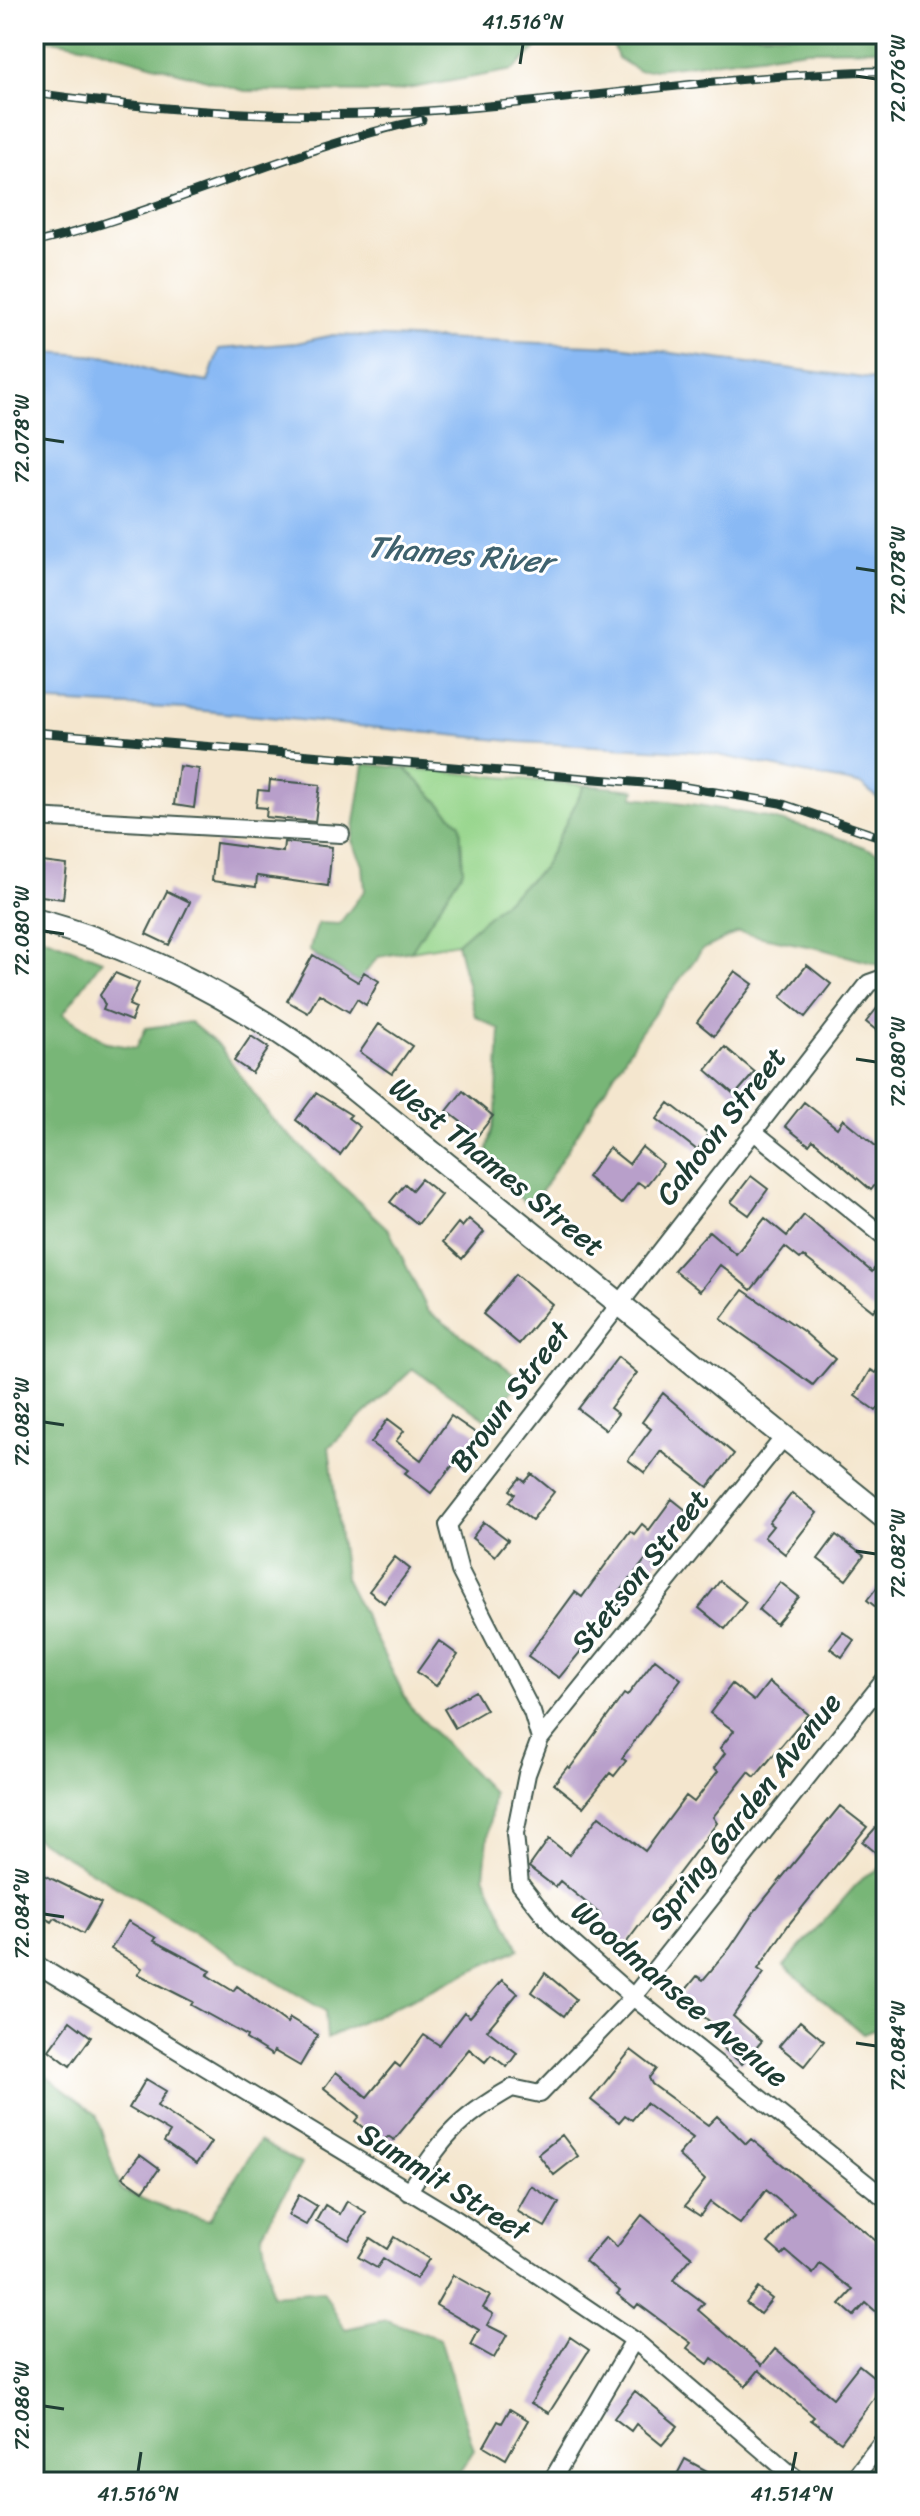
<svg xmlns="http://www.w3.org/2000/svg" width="920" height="2516" font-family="Sriracha,sans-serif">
<rect width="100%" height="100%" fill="#fff"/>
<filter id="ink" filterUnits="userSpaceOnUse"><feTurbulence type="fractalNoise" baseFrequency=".0125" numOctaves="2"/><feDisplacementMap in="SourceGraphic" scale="16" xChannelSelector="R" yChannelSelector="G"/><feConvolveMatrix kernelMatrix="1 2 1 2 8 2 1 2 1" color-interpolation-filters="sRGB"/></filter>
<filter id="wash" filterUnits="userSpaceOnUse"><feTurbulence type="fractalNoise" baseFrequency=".006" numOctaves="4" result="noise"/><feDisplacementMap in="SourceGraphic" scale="32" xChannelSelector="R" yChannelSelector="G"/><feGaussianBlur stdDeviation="1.8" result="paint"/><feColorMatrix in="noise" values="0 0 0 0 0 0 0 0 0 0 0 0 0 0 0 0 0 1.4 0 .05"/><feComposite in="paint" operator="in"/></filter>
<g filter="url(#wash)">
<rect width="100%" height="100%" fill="#f4e6ce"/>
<!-- green -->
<path fill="#96d58b" stroke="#5a8960" stroke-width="2" d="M405 768 585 785 543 868 457 943 411 951 463 870 460 824Z"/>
<!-- forest -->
<path fill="#78b677" stroke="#4c7a56" stroke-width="2" d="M34 34H550L513 70 390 92 245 91 87 46 34 37Z
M609 34H886V49L807 50 639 71 618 58Z
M364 764 405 768 460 824 463 870 411 951 378 957 358 982 309 951 318 923 339 924 365 890 363 865 352 841Z
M585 785 635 790 633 797C720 806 805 821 886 856V967L822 949 738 932 702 950 640 1033 531 1208 484 1165 496 1114 500 1030 475 1016 457 943 543 868Z
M36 934 102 960 63 1014 107 1043 136 1048 146 1028 190 1022 220 1047 273 1120 389 1230 428 1311 522 1379 487 1420 413 1369 329 1447 345 1578 410 1707 493 1793 484 1875 519 1949 327 2038 325 2011 34 1837Z
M886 1866V2026L863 2034 784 1966 864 1876Z
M34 2067 96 2114 121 2190 166 2209 209 2220 259 2141 301 2164 262 2234 272 2295 323 2291 345 2329 386 2320 440 2339 474 2450 453 2482H34Z"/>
<!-- water -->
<path fill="#89b9f4" stroke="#547b94" stroke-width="2" d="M333 335 618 346 886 381V805L862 785 704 752 521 742 185 709 34 701V351L112 357 158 373 208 382 219 349 297 343Z"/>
<g id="blocks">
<!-- building -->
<path fill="#b89fca" d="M179 766 199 769 194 808 174 805Z
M270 780 320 785 315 822 266 817 267 808 256 807 258 790 269 791Z
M284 842 332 847 328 886 257 876 256 887 212 881 216 843 283 852Z
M34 861 67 865 63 899 34 895Z
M167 891 190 902 169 945 146 934Z
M313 955 358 982 364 972 379 981 366 1005 357 999 349 1012 319 994 308 1013 287 1001Z
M807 965 831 984 805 1017 781 997Z
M735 971 753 984 714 1036 697 1022Z
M115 973 139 983 129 1005 136 1008 131 1021 103 1010 105 1005 100 995Z
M886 997V1038L866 1022Z
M379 1024 412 1046 392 1074 360 1052Z
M251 1036 269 1048 252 1073 234 1061Z
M725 1047 755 1072 735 1095 706 1070Z
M463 1091 493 1116 478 1135 447 1111Z
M316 1093 351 1115 348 1118 360 1127 340 1155 296 1120Z
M804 1102 837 1128 843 1119 877 1147 886 1137V1171L871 1190 813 1140 809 1145 785 1126Z
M669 1103 709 1134 697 1150 657 1119Z
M642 1147 663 1164 645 1187 638 1182 621 1204 587 1177 609 1148 629 1164Z
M751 1176 768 1189 749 1215 731 1202Z
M421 1179 441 1195 418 1224 390 1202 405 1184 412 1190Z
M804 1215 872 1272 874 1269 886 1278V1315L876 1307 873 1311 803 1256 800 1259 785 1247 751 1290 720 1265 700 1291 674 1270 709 1231 736 1254 765 1218 787 1236Z
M469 1219 484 1232 462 1259 443 1242 458 1223 462 1227Z
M516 1274 552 1304 519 1344 483 1314Z
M743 1290 803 1331 835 1359 813 1385 721 1319Z
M618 1357 637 1373 610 1408 618 1414 606 1430 578 1409Z
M886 1358V1398L876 1411 855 1396 870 1370 875 1373Z
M663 1393 734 1454 708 1487 661 1451 645 1473 628 1460 651 1429 642 1422Z
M451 1416 477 1434 431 1493 405 1473 408 1470 371 1443 388 1419 404 1431 396 1441 421 1460Z
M532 1474 554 1492 532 1520 509 1502 515 1494 510 1490 520 1478 525 1482Z
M792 1493 817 1513 785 1554 764 1537 773 1526 769 1523Z
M672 1499 687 1511 664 1542 669 1546 654 1565 646 1559 619 1593 625 1597 559 1678 528 1656 575 1592 582 1597 630 1531 634 1534 642 1524 649 1530Z
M484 1522 508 1540 495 1556 472 1538Z
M836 1535 864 1556 846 1580 818 1559Z
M395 1557 410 1569 384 1603 369 1591Z
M886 1576V1615L867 1600Z
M720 1581 746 1602 725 1629 699 1608Z
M780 1582 799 1597 776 1624 759 1610Z
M843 1632 854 1640 842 1657 830 1648Z
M439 1641 458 1655 436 1686 417 1672Z
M655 1659 681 1679 622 1758 626 1761 614 1776 610 1773 583 1807 554 1784 568 1766 570 1768 624 1694 627 1696Z
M769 1682 808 1714 755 1777 749 1772 713 1817 717 1823 623 1947 595 1922 601 1915 560 1881 555 1887 529 1867 549 1839 569 1855 599 1816 645 1851 686 1796 694 1802 718 1771 714 1768 725 1753 720 1748 734 1731 710 1713 732 1684 754 1701Z
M475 1691 486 1710 455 1728 444 1709Z
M840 1806 867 1827 789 1924 758 1969 764 1973 733 2016 762 2041 742 2064 723 2048 731 2039 680 1997 697 1976 703 1980 730 1948 754 1912Z
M886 1816V1861L863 1842Z
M34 1870 101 1903 83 1934 55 1918 52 1922 34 1912Z
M128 1921 156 1938 154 1941 211 1971 207 1975 233 1991 237 1986 287 2023 290 2018 318 2035 300 2066 274 2051 272 2055 246 2039 247 2036 191 2005 193 2002 138 1974 142 1968 111 1949Z
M545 1973 576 1999 564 2016 532 1992Z
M502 1980 518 1993 487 2030 517 2053 507 2067 491 2055 485 2062 469 2049 394 2140 388 2136 382 2143 355 2121 359 2116 324 2088 336 2072 367 2097 395 2063 400 2067 424 2035 439 2045 464 2012 470 2017Z
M70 2021 91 2037 70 2066 49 2050Z
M800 2021 824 2041 804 2066 779 2046Z
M631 2050 656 2069 649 2078 652 2084 708 2125 717 2116 746 2144 751 2139 886 2249V2320L866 2303 854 2316 840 2304 853 2290 820 2264 813 2274 786 2251 782 2255 768 2243 794 2213 766 2190 740 2224 710 2202 700 2216 685 2206 705 2180 678 2155 693 2138 646 2103 632 2120 625 2115 619 2122 591 2100Z
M146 2079 166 2091 157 2106 211 2142 196 2164 164 2142 170 2132 129 2108Z
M562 2135 578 2156 554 2175 538 2154Z
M140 2155 159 2169 143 2191 123 2177Z
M531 2186 559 2203 545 2227 517 2211Z
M299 2195 317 2206 306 2225 288 2215Z
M347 2201 366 2212 349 2240 316 2221 325 2205 340 2214Z
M642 2215 692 2257 673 2280 704 2303 698 2310 762 2365 775 2349 833 2398 859 2365 884 2385 841 2442 811 2420 814 2417 759 2370 746 2386 712 2358 708 2364 687 2348 691 2343 638 2304 635 2308 617 2294 620 2291 585 2261 606 2237 617 2247Z
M394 2237 429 2259 416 2279 383 2259 377 2268 358 2257 370 2238 387 2249Z
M453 2275 490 2296 483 2308 493 2314 487 2325 507 2335 494 2358 471 2345 479 2330 436 2305Z
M758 2288 772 2299 760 2314 746 2303Z
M570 2337 589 2350 549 2413 531 2403Z
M635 2391 678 2426 662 2445 636 2424 631 2431 614 2418Z
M510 2409 528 2420 506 2459 484 2446 498 2421 502 2423Z
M685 2459 727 2482H673Z"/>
</g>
</g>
<g filter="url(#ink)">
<use href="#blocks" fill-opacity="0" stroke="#3f564b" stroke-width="2"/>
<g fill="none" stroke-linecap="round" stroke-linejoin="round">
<defs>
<path id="minor" d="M34 817 341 834
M886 977 869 983 448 1525 460 1571 532 1712 540 1739 527 1774 515 1834 520 1884 553 1926 633 1997 886 2199
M753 1131 886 1238
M540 1739 784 1437
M34 1963 457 2220 634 2340 800 2482
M408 2192C443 2138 455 2120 512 2088L540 2094 633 1997 886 1678
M551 2482 634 2340
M851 2482 886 2437"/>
<path id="secondary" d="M34 920C127 943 225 994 304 1049L886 1519"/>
</defs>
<!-- minor casing -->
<use href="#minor" stroke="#3f564b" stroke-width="20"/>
<!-- secondary casing -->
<use href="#secondary" stroke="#3f564b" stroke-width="26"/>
<!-- minor -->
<use href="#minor" stroke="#fff" stroke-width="16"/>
<!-- secondary -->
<use href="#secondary" stroke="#fff" stroke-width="22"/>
<defs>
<path id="rail" d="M34 93C153 110 271 119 391 113 556 105 720 74 886 71
M34 243C166 211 288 149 422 120
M34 732 680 786 780 803 886 839"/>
</defs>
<!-- rail casing -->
<use href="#rail" stroke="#1f3d34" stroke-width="9"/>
<!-- rail -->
<use href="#rail" stroke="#fff" stroke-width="6" stroke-dasharray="18" stroke-linecap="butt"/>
</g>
</g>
<!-- ticks -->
<path fill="none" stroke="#1f3d34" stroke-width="3" d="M520 64 523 44M856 76 876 79M44 439 64 442M856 568 876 571M44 931 64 934M856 1059 876 1062M44 1422 64 1425M856 1551 876 1554M44 1914 64 1917M856 2043 876 2046M44 2406 64 2409M138 2472 141 2452M792 2472 796 2452"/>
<g text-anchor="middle" stroke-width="6" stroke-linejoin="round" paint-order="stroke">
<!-- street labels -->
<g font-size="30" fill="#1f3d34" stroke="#fff">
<text transform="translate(721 1126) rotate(-52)" y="10">Cahoon Street</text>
<text transform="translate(497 1167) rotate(39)" y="10">West Thames Street</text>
<text transform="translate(510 1397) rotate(-53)" y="10">Brown Street</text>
<text transform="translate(640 1571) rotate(-51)" y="10">Stetson Street</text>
<text transform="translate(745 1811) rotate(-52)" y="10">Spring Garden Avenue</text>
<text transform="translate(680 1994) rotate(40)" y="10">Woodmansee Avenue</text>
<text transform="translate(444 2182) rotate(32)" y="10">Summit Street</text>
</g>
<!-- water labels -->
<g font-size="32" font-style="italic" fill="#3f626e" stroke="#fff">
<text transform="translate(460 554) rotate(5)" y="11">Thames River</text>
</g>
</g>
<!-- margin -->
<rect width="920" height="2516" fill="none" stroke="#fff" stroke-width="88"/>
<rect x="44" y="44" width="832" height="2428" fill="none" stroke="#1f3d34" stroke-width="3"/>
<g font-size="20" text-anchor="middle" fill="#1f3d34">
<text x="523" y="29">41.516°N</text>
<text transform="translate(898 79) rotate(-90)" y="7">72.076°W</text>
<text transform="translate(22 439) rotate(-90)" y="7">72.078°W</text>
<text transform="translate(898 571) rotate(-90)" y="7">72.078°W</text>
<text transform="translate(22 931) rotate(-90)" y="7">72.080°W</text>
<text transform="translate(898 1062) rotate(-90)" y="7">72.080°W</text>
<text transform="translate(22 1422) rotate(-90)" y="7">72.082°W</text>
<text transform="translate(898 1554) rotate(-90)" y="7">72.082°W</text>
<text transform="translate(22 1914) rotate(-90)" y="7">72.084°W</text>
<text transform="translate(898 2046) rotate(-90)" y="7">72.084°W</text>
<text transform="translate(22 2406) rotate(-90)" y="7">72.086°W</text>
<text x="138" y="2501">41.516°N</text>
<text x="792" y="2501">41.514°N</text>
</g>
</svg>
